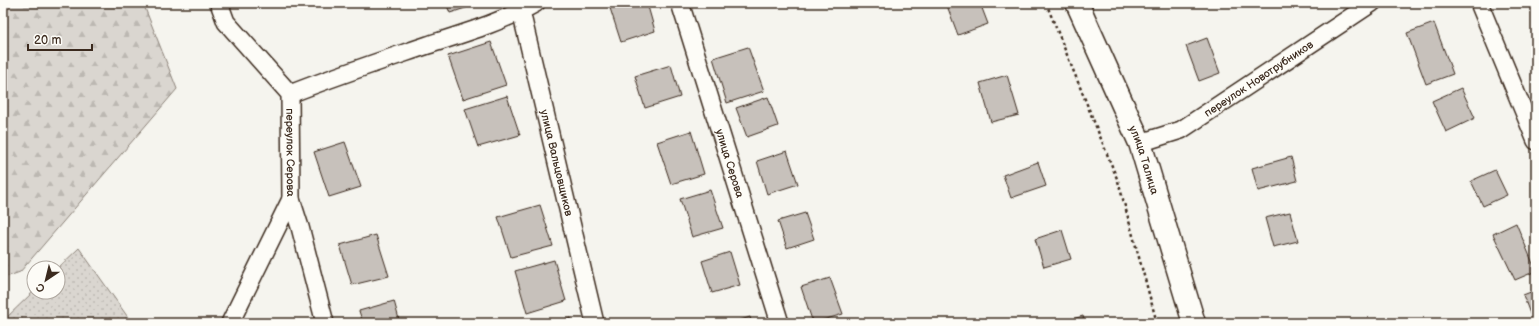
<svg xmlns="http://www.w3.org/2000/svg" width="1539" height="326" font-family="'Balsamiq Sans',sans-serif">
<defs>
<pattern id="forest-firs" width="22" height="20" patternUnits="userSpaceOnUse"><rect width="22" height="20" fill="#dad6d0"/><path d="M5 1l3.5 6h-7zM16 11l3.5 6h-7z" fill="#bcb8b2"/></pattern>
<pattern id="garden-dots" width="8" height="8" patternUnits="userSpaceOnUse"><rect width="8" height="8" fill="#dad6d0"/><path d="M2 2h.1M6 6h.1" fill="none" stroke="#bcb8b2" stroke-width="1.8" stroke-linecap="round"/></pattern>
</defs>
<rect width="100%" height="100%" fill="#f5f4ee"/>
<filter id="ink" filterUnits="userSpaceOnUse"><feTurbulence type="fractalNoise" baseFrequency=".025" numOctaves="2"/><feDisplacementMap in="SourceGraphic" scale="8" xChannelSelector="R" yChannelSelector="G"/><feConvolveMatrix kernelMatrix="1 2 1 2 8 2 1 2 1" color-interpolation-filters="sRGB"/></filter>
<g filter="url(#ink)">
<!-- forest -->
<path fill="url(#forest-firs)" stroke="#8a8077" d="M3 3H143L177 89 20 272 3 278Z"/>
<!-- garden -->
<path fill="url(#garden-dots)" stroke="#8a8077" d="M79 248 132 323H3V321L34 291 58 292V268Z"/>
<!-- building -->
<path fill="#c7c1bb" stroke="#3b2a1e" d="M446 3H478V4L450 13Z
M615 3H647L655 31 621 42 609 5Z
M946 3H980L988 24 958 35Z
M1434 23 1453 74 1426 84 1407 33Z
M1207 38 1220 73 1199 81 1186 46Z
M491 42 506 85 463 99 448 56Z
M748 47 764 91 727 103 713 58Z
M671 65 680 97 645 108 635 76Z
M1007 75 1019 115 991 122 980 83Z
M1461 88 1475 118 1446 132 1432 101Z
M507 96 520 135 478 147 465 109Z
M768 97 778 126 747 137 736 108Z
M691 131 704 174 671 184 657 142Z
M345 142 361 187 329 197 314 152Z
M787 151 798 184 767 194 757 161Z
M1291 157 1297 181 1258 191 1252 168Z
M1038 162 1046 186 1011 198 1003 175Z
M1495 170 1507 195 1483 206 1471 181Z
M710 190 723 228 692 237 680 199Z
M540 205 553 246 511 257 498 217Z
M1290 212 1298 241 1273 247 1265 218Z
M805 213 814 239 787 248 778 221Z
M1516 223 1536 271 1515 280 1493 234Z
M1062 230 1071 259 1044 267 1035 239Z
M376 235 389 276 352 285 340 245Z
M730 252 740 285 712 293 702 261Z
M554 260 566 301 527 313 515 271Z
M830 278 843 314 813 323 801 287Z
M1536 290V320L1533 322 1523 295Z
M394 301 400 323H363L359 311Z
M1083 316 1085 323H1059Z
M750 317 752 323H731Z
M571 318 573 323H554Z"/>
<g fill="none" stroke-linecap="round" stroke-linejoin="round">
<defs>
<g id="street">
<path id="s1" d="M219 3 226 22 290 94 291 199 300 227 325 323"/>
<path id="s2" d="M519 3 595 323"/>
<path id="s3" d="M680 3 780 323"/>
<path d="M1479 3 1536 141"/>
<path d="M290 94C335 76 381 61 428 45 465 33 502 22 536 3"/>
<path id="s4" d="M1140 143 1181 130 1372 3"/>
<path d="M230 323 291 199"/>
</g>
<g id="primary">
<path id="s5" d="M1077 3 1140 143 1194 323"/>
</g>
</defs>
<!-- street casing -->
<use href="#street" stroke="#3b2a1e" stroke-width="20"/>
<!-- primary casing -->
<use href="#primary" stroke="#3b2a1e" stroke-width="25"/>
<!-- path -->
<path stroke="#3b2a1e" stroke-width="2.5" stroke-dasharray="3 3" stroke-linecap="butt" d="M1046 3 1118 181 1157 323"/>
<!-- street -->
<use href="#street" stroke="#fdfcf7" stroke-width="17"/>
<!-- primary -->
<use href="#primary" stroke="#fdfcf7" stroke-width="22"/>
</g>
</g>
<g text-anchor="middle" stroke-width="3.5" stroke-linejoin="round" paint-order="stroke">
<!-- street labels -->
<g font-size="11" fill="#3b2a1e" stroke="#fdfcf7">
<text dy="4" stroke="none"><textPath href="#s4" startOffset="136">переулок Новотрубников</textPath></text>
<text dy="4" stroke="none"><textPath href="#s1" startOffset="175">переулок Серова</textPath></text>
<text dy="4" stroke="none"><textPath href="#s5" startOffset="171">улица Талица</textPath></text>
<text dy="4" stroke="none"><textPath href="#s2" startOffset="164">улица Вальцовщиков</textPath></text>
<text dy="4" stroke="none"><textPath href="#s3" startOffset="168">улица Серова</textPath></text>
</g>
</g>
<!-- margin -->
<rect width="1539" height="326" fill="none" stroke="#fdfcf7" stroke-width="16"/>
<rect x="8" y="8" width="1523" height="310" fill="none" stroke="#3b2a1e" stroke-width="1.5" filter="url(#ink)"/>
<!-- north arrow -->
<g transform="translate(46 280) rotate(215)"><circle r="19" fill="#fdfcf7" stroke="#afa8a0"/>
<path d="M0-3L7 15L0 10L-7 15Z" fill="#3b2a1e"/>
<text y="-6" font-size="11" font-weight="bold" text-anchor="middle" fill="#3b2a1e">С</text>
</g>
<!-- scale -->
<path d="M28 44v6h64v-6" fill="none" stroke="#3b2a1e" stroke-width="2"/>
<text x="34" y="44" font-size="12" fill="#3b2a1e" stroke="#fdfcf7" stroke-width="3" paint-order="stroke">20 m</text>
</svg>
